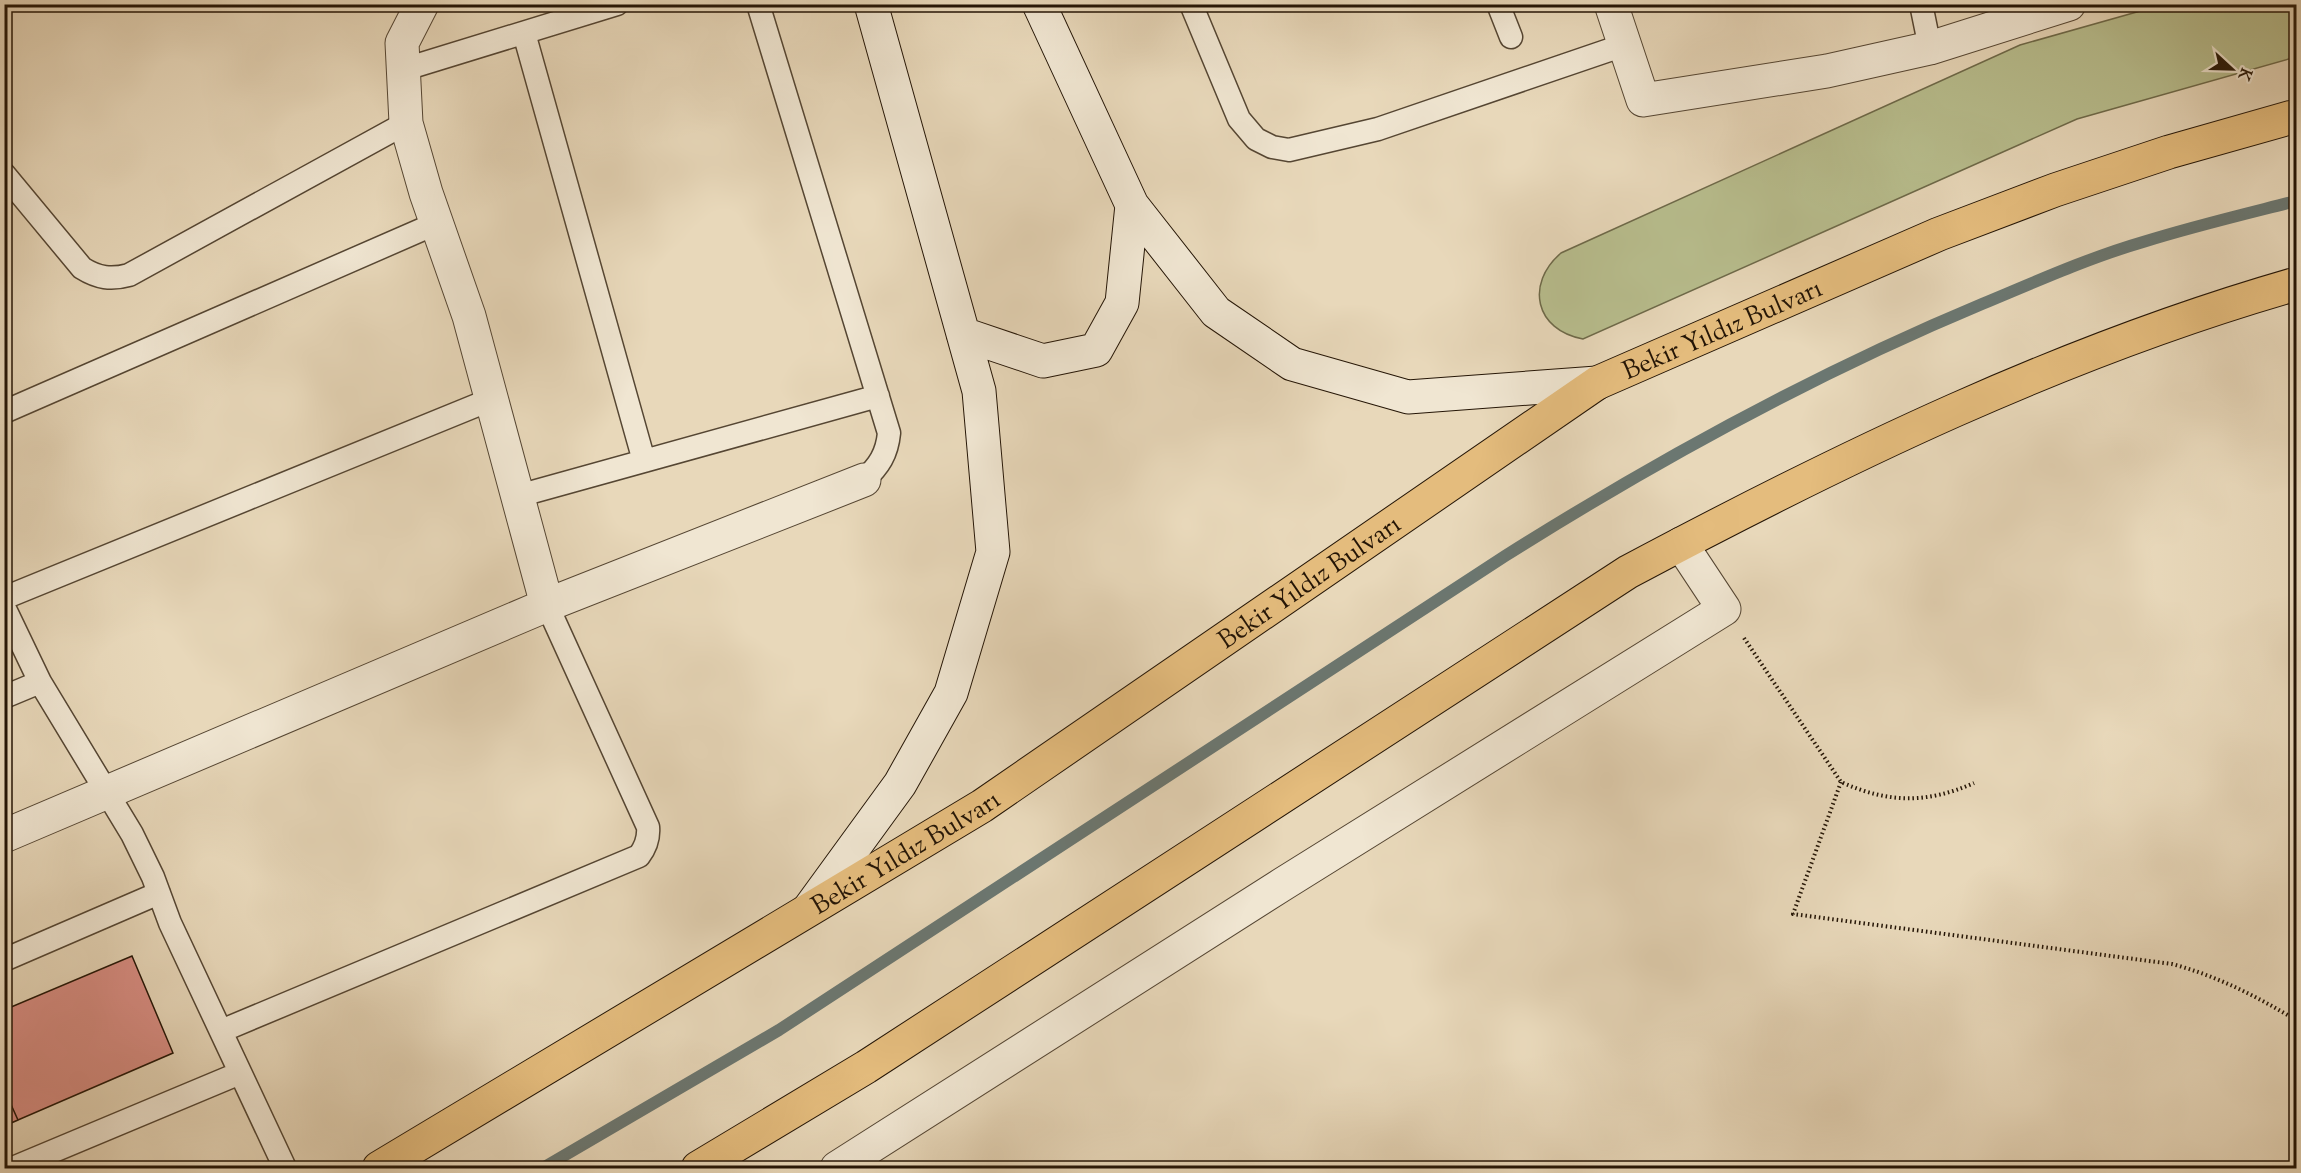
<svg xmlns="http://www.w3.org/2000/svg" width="2301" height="1173" font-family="'Sorts Mill Goudy',serif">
<rect width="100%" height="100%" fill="#e8d8ba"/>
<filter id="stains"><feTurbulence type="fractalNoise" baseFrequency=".00333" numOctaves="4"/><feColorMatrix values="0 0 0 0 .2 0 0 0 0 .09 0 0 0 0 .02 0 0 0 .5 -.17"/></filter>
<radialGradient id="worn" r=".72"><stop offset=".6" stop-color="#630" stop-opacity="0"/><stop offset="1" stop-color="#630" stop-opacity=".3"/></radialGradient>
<!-- green -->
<path fill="#b8be8e" stroke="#6e6a4a" stroke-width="1.5" d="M2165 4 2296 5V57L2077 119 1583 339C1535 330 1525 284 1561 253L2020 45Z"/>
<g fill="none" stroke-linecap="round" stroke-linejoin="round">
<!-- stream -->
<path stroke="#6b7771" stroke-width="12" d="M543 1168 779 1030 1505 556C1659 459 1814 374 1982 304 2035 282 2088 258 2143 242 2194 226 2245 214 2296 201"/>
</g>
<!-- building -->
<path fill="#d88d83" stroke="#241506" stroke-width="1.5" d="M132 956 173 1053 18 1120 4 1089V1010Z
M4 1089 18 1120 4 1126Z"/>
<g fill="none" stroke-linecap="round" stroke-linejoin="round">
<defs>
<path id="lane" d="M758 4 889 433C887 454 879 466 864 480
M1191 4 1239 119 1256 139 1272 147 1289 150 1378 129 1624 45
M1498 4 1511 37
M1921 4 1930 48
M524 33 644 461
M402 70 617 4
M4 174 82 268C98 278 111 280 129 275L406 123
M4 412 437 223
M518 496 878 396
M4 598 492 399
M4 607 40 682 132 834 153 877 170 923 285 1168
M4 697 40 682
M4 960 159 893
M221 1031 639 856C646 847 649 838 648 827L547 605
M13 1168 240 1073"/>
<path id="street" d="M422 4 402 43 406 123 426 193 469 316 547 605
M1611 4 1643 100 1827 71 1930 48 2069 4
M4 836 547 605 864 480
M837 1168 1283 884 1724 609 1681 544"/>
<path id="secondary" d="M1039 4 1132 205 1216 312 1292 364 1408 397 1597 383
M963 334 1043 361 1096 350 1122 303 1132 205
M809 909 900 784 951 693 993 552 979 391 871 4"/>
<g id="primary">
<path id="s1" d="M379 1168 982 806 1597 383 1939 234 2055 190 2169 152 2296 116"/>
<path d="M698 1168 866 1067 1628 572C1842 458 2062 351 2296 284"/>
</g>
</defs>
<!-- lane casing -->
<use href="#lane" stroke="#554633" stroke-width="25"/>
<!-- street casing -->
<use href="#street" stroke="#554633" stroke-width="35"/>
<!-- secondary casing -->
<use href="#secondary" stroke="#241506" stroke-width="35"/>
<!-- primary casing -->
<use href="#primary" stroke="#241506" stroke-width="35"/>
<!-- path -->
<path stroke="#241506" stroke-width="4" stroke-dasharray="1.5 3" stroke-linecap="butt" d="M1744 638 1841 782C1888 803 1926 804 1974 783
M1841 782 1793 914 2172 964C2217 976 2256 996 2296 1020"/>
<!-- lane -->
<use href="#lane" stroke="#f0e6d2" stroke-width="22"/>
<!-- street -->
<use href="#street" stroke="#f0e6d2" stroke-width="33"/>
<!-- secondary -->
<use href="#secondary" stroke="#f0e6d2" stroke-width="33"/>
<!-- primary -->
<use href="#primary" stroke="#e4bc7d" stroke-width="33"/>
</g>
<g text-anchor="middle" stroke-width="6" stroke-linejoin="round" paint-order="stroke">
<!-- street labels -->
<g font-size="26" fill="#241506" stroke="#f0e6d2">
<text dy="9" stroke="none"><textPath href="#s1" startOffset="1586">Bekir Yıldız Bulvarı</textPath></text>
<text dy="9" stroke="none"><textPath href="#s1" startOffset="1100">Bekir Yıldız Bulvarı</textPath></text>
<text dy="9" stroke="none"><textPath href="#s1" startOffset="614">Bekir Yıldız Bulvarı</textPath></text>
</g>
</g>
<!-- margin -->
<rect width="2301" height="1173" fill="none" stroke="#e8d8ba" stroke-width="24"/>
<rect x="6" y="6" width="2289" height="1161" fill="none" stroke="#241506" stroke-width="3"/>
<rect x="12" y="12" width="2277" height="1149" fill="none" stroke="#241506" stroke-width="1.5"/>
<!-- north arrow -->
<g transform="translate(2232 69) rotate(112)" stroke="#f0e6d2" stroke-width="4.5" paint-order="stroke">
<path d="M0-4.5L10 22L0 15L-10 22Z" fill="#241506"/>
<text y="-9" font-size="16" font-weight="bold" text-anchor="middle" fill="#241506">K</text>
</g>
<rect width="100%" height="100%" filter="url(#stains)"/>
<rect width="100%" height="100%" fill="url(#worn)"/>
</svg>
